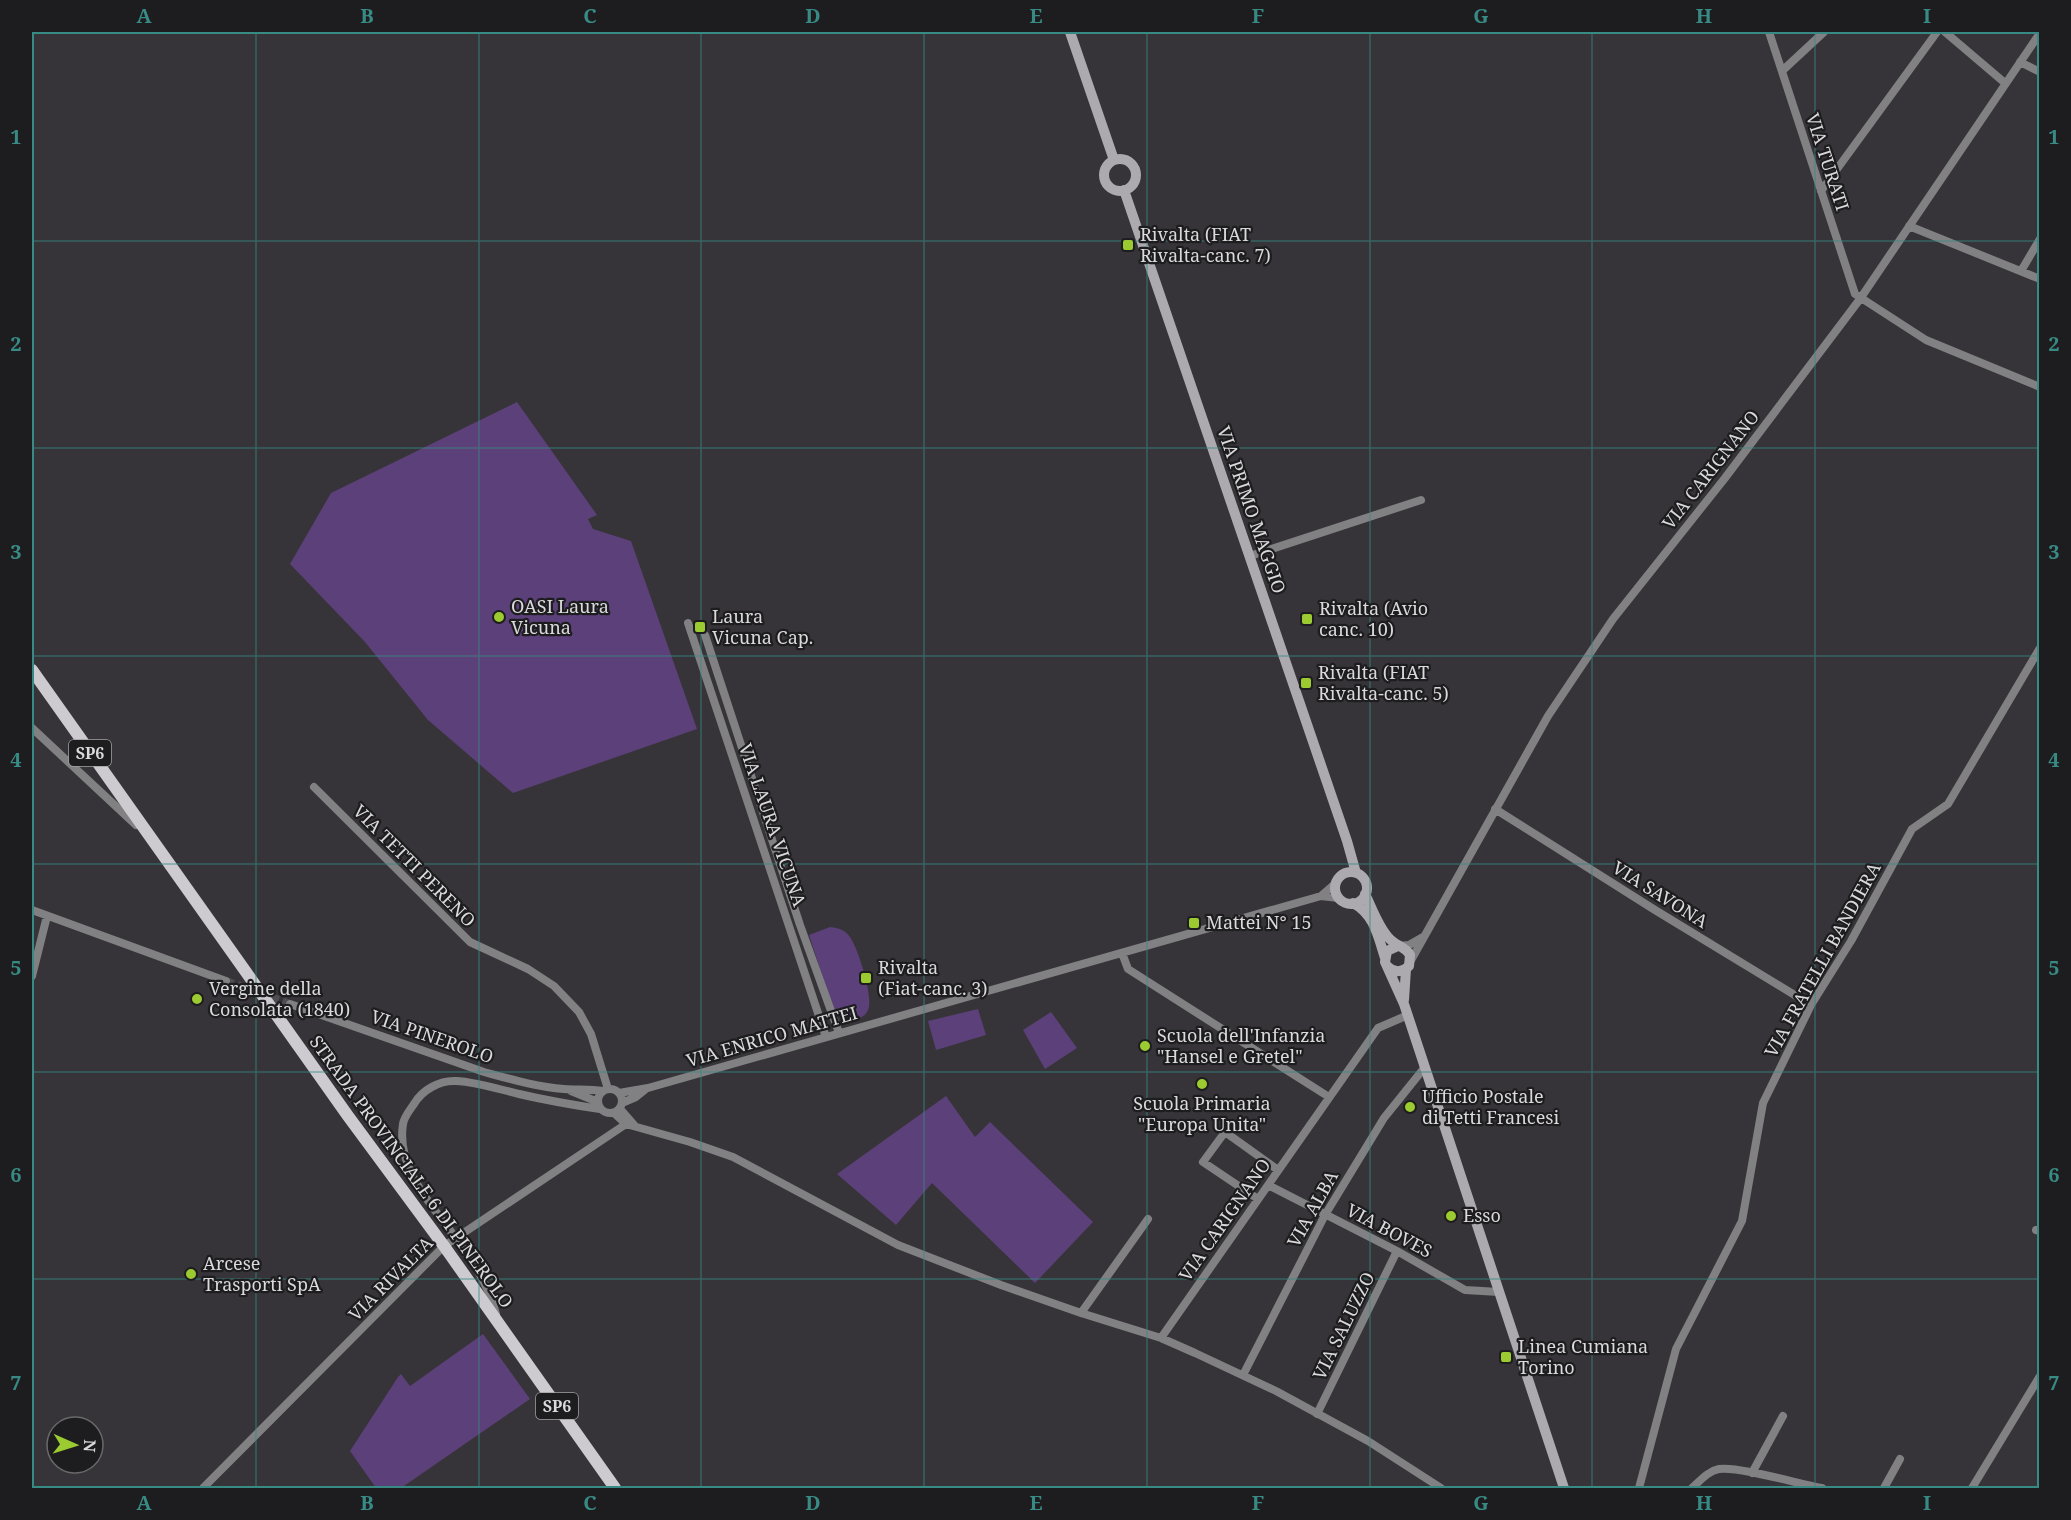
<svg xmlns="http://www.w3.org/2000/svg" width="2071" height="1520" font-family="'Noto Serif',serif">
<rect width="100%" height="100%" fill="#363438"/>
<!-- green -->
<path fill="#5c4079" d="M517 402 597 515 588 519 593 529 631 541 697 729 513 793 428 720 365 642 290 564 331 493Z
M830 927C839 928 845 930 850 937 858 948 874 998 868 1010 865 1017 860 1018 853 1020L833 1008 809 935Z
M978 1009 986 1035 936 1050 928 1021Z
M1051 1012 1077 1048 1045 1069 1023 1030Z
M946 1096 975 1137 990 1122 1093 1222 1035 1283 932 1183 896 1225 837 1174Z
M483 1334 530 1399 401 1488H376L350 1451 398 1377 401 1374 410 1386Z"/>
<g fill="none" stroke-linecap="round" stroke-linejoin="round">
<!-- street-tunnel -->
<path stroke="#4f4d51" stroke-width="8" stroke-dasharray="8 4" stroke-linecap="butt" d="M226 981 290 1004"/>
<!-- street -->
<path stroke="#818082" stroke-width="8" d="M1769 32 1855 294 1926 340 2040 387
M1945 32 2005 83
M2020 62 2040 72
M1782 71 1824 32
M1821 191 1937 32
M1909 226 2040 279
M2021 271 2040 239
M1250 556 1421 500
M688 623 826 1037
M705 635 800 925 839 1033
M32 728 136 825
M314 787 470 942 528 969 554 986 579 1012 591 1034 608 1089
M1495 809 1655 910 1811 1005
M1321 896 1336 883
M32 910 226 981
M1398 946 1409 945 1423 937
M1122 953 1128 969 1329 1097
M1410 962 1548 716 1613 619 1725 478 1860 299 2040 33
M32 976 47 916
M290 1004 484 1072C510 1079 537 1087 564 1089 577 1090 590 1089 603 1091
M598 1101a12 12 0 1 1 24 0a12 12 0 1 1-24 0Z
M571 1091 598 1102
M619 1093 648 1088 1321 896 1338 898
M622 1103 636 1097 646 1089
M620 1109 634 1125
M614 1113 626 1124 690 1142 733 1157 898 1245 1001 1285 1081 1313 1161 1338 1195 1353 1276 1391 1368 1441 1441 1488
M1268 1185 1397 1251 1465 1290 1499 1292
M1258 1199 1203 1162 1225 1132 1278 1170
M2036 1230 2040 1231
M1081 1313 1148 1219
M496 1314C489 1287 472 1259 455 1237 431 1204 396 1168 403 1124 404 1117 410 1110 414 1104 422 1090 440 1080 456 1081 477 1082 498 1089 519 1094 545 1100 573 1105 600 1109
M1161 1338 1378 1028 1408 1015
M1243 1375 1325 1215 1384 1118 1425 1067
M1317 1414 1397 1251
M1752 1473 1783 1416
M203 1488 444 1246 626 1124
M1639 1488 1676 1349 1742 1221 1763 1103 1811 1005 1851 941 1912 829 1948 804 2040 648
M1692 1488C1700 1481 1708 1471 1719 1469 1738 1466 1799 1484 1822 1488
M1884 1488 1900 1459
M1972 1488 2040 1376"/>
<!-- secondary -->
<path stroke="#acaaae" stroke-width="10" d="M1070 32 1114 160
M1104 175a16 16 0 1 1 32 0a16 16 0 1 1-32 0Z
M1124 190 1347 841 1356 873
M1335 888a16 16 0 1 1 32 0a16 16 0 1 1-32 0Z
M1365 894C1372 908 1378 926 1388 937 1395 946 1405 946 1410 955L1409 966C1402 973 1394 973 1387 966
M1353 903C1374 914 1378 936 1385 958
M1398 946 1387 951 1385 962 1404 1004 1564 1488
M1404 1000 1406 969"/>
<!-- primary -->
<path stroke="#cdcbcf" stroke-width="12" d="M32 670 348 1116 444 1246 615 1488"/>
</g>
<!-- grid -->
<path fill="none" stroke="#388a84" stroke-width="1.5" stroke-opacity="0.55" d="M256 32V1488M479 32V1488M701 32V1488M924 32V1488M1147 32V1488M1370 32V1488M1592 32V1488M1815 32V1488M32 241H2040M32 448H2040M32 656H2040M32 864H2040M32 1072H2040M32 1279H2040"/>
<!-- markers -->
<g fill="#9cca31" stroke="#1d1c1e" stroke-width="2">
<rect x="1122" y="239" width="12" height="12" rx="3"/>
<circle cx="499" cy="617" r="6"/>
<rect x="1301" y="613" width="12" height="12" rx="3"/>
<rect x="694" y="621" width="12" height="12" rx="3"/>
<rect x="1300" y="677" width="12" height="12" rx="3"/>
<rect x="1188" y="917" width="12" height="12" rx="3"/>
<rect x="860" y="972" width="12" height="12" rx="3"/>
<circle cx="197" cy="999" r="6"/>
<circle cx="1145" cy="1046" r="6"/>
<circle cx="1202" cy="1084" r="6"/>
<circle cx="1410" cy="1107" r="6"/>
<circle cx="1451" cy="1216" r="6"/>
<circle cx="191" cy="1274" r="6"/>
<rect x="1500" y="1351" width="12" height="12" rx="3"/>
</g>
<g text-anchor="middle" stroke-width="4.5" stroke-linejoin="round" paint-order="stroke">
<!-- shield labels -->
<g fill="#1d1c1e" stroke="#a1a0a3" stroke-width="1.5">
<rect x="69" y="740" width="42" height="26" rx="4.5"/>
<rect x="536" y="1393" width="42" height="26" rx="4.5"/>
</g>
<g font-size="16" font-weight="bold" fill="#dad9dc">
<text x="90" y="759">SP6</text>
<text x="557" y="1412">SP6</text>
</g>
<!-- street labels -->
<g font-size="18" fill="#dad9dc" stroke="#1d1c1e">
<text transform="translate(1827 162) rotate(72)" y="6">VIA TURATI</text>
<text transform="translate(1711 470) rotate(-52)" y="6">VIA CARIGNANO</text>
<text transform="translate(1251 510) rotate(71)" y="6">VIA PRIMO MAGGIO</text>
<text transform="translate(772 825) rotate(71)" y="6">VIA LAURA VICUNA</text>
<text transform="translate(414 866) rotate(45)" y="6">VIA TETTI PERENO</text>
<text transform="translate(1660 895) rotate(32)" y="6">VIA SAVONA</text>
<text transform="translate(1823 960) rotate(-61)" y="6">VIA FRATELLI BANDIERA</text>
<text transform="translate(432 1037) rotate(19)" y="6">VIA PINEROLO</text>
<text transform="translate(772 1037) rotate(-16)" y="6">VIA ENRICO MATTEI</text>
<text transform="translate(411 1172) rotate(54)" y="6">STRADA PROVINCIALE 6 DI PINEROLO</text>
<text transform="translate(1313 1209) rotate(-61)" y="6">VIA ALBA</text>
<text transform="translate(1225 1220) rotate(-55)" y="6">VIA CARIGNANO</text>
<text transform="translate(1389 1231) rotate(28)" y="6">VIA BOVES</text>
<text transform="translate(391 1279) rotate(-45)" y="6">VIA RIVALTA</text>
<text transform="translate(1344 1326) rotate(-64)" y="6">VIA SALUZZO</text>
</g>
<!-- poi labels -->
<g font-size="18" fill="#dad9dc" stroke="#1d1c1e" text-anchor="start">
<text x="1140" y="241">Rivalta (FIAT<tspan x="1140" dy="21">Rivalta-canc. 7)</tspan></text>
<text x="511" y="613">OASI Laura<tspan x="511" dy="21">Vicuna</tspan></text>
<text x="1319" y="615">Rivalta (Avio<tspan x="1319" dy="21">canc. 10)</tspan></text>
<text x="712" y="623">Laura<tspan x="712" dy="21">Vicuna Cap.</tspan></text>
<text x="1318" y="679">Rivalta (FIAT<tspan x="1318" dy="21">Rivalta-canc. 5)</tspan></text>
<text x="1206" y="929">Mattei N° 15</text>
<text x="878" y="974">Rivalta<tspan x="878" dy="21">(Fiat-canc. 3)</tspan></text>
<text x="209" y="995">Vergine della<tspan x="209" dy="21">Consolata (1840)</tspan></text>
<text x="1157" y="1042">Scuola dell'Infanzia<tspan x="1157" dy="21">"Hansel e Gretel"</tspan></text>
<text x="1422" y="1103">Ufficio Postale<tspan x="1422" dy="21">di Tetti Francesi</tspan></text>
<text x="1202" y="1110" text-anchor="middle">Scuola Primaria<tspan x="1202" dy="21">"Europa Unita"</tspan></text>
<text x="1463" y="1222">Esso</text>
<text x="203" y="1270">Arcese<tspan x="203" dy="21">Trasporti SpA</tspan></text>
<text x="1518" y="1353">Linea Cumiana<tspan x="1518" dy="21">Torino</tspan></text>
</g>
</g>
<!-- border -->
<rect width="2071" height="1520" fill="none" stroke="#1d1c1e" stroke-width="66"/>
<!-- north arrow -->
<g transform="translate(75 1445) rotate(93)"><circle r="28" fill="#1d1c1e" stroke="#69686a" stroke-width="1.5"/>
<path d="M0-4.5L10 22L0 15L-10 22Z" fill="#9cca31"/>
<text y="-9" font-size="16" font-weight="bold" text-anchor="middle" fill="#dad9dc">N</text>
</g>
<rect x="33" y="33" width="2005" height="1454" fill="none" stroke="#388a84" stroke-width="2"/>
<g font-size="20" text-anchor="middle" font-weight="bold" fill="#388a84">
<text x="144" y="23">A</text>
<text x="367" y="23">B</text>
<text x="590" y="23">C</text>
<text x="813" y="23">D</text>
<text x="1036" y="23">E</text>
<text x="1258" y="23">F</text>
<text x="1481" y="23">G</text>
<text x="1704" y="23">H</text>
<text x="1927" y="23">I</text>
<text x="16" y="144">1</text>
<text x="2054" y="144">1</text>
<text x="16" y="351">2</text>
<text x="2054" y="351">2</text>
<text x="16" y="559">3</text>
<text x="2054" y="559">3</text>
<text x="16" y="767">4</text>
<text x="2054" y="767">4</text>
<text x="16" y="975">5</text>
<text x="2054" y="975">5</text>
<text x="16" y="1182">6</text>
<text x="2054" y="1182">6</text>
<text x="16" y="1390">7</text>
<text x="2054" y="1390">7</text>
<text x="144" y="1510">A</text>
<text x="367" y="1510">B</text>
<text x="590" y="1510">C</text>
<text x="813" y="1510">D</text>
<text x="1036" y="1510">E</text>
<text x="1258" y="1510">F</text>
<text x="1481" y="1510">G</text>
<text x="1704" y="1510">H</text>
<text x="1927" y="1510">I</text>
</g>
</svg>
